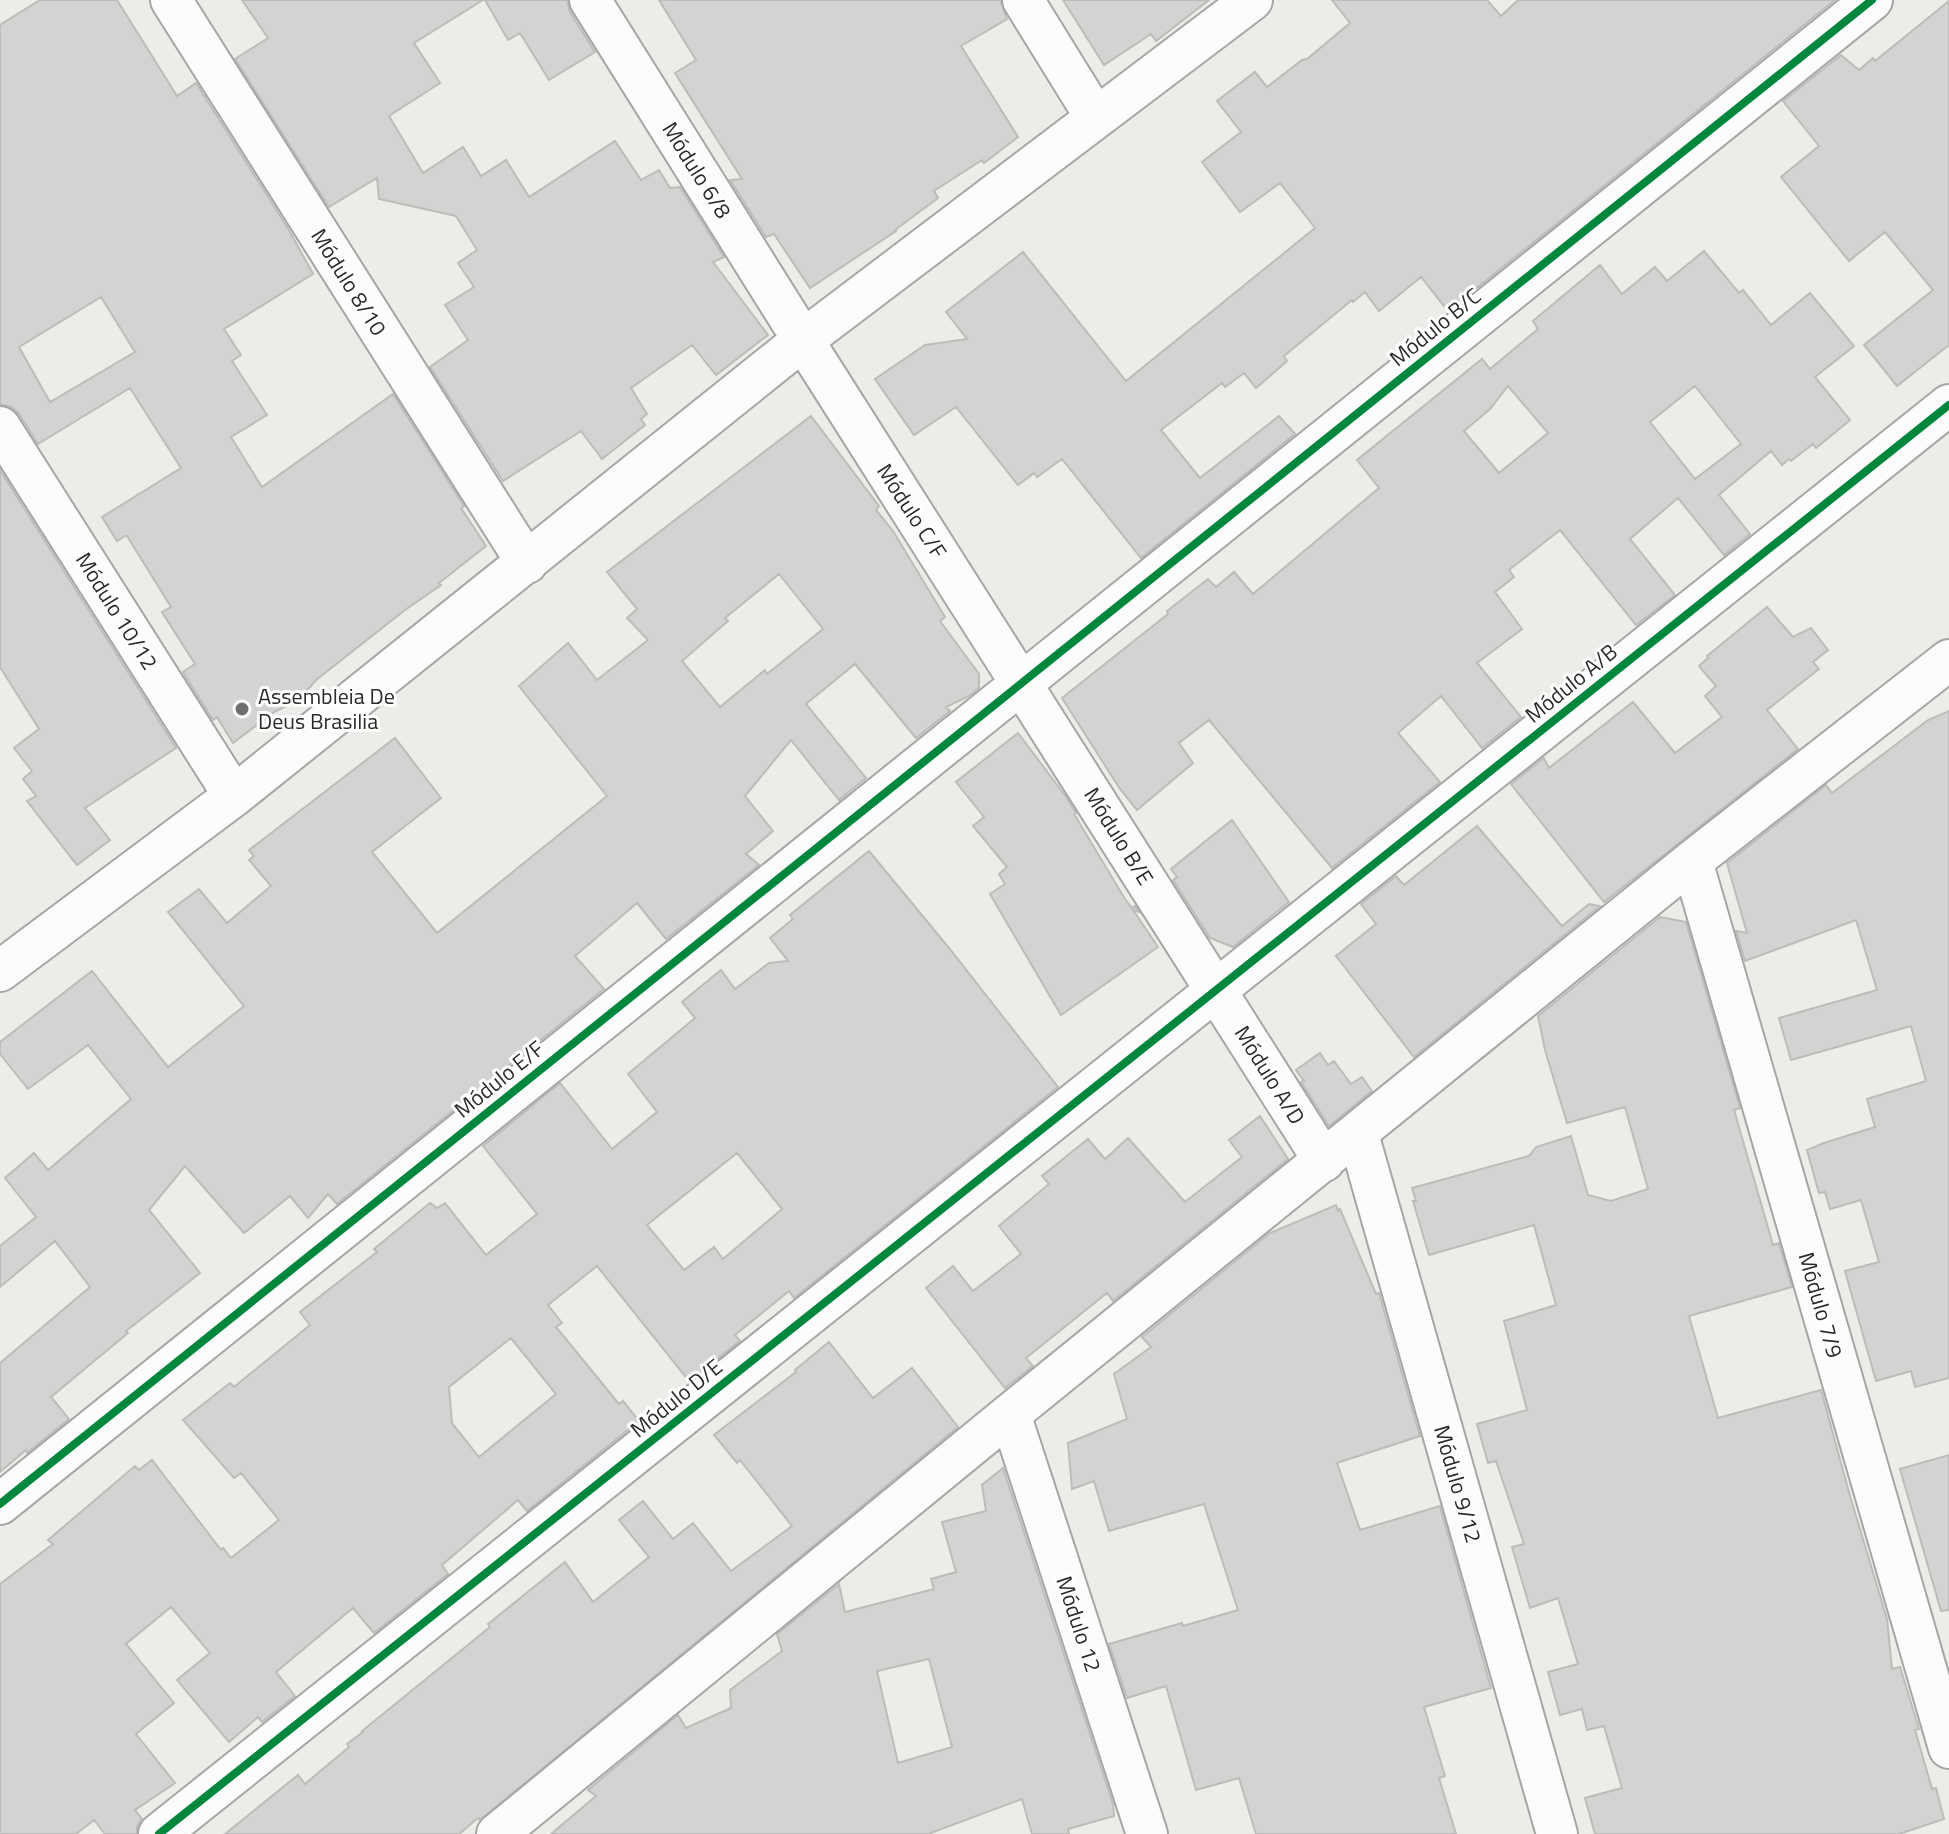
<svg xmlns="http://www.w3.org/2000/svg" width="1949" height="1834" font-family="'Titillium Web',sans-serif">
<rect width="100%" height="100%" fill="#ebede9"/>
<!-- building -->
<path fill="#d3d4d2" stroke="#bcbdbb" stroke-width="2" fill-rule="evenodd" d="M40 0H117L177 96 196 83 289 230 313 274 224 329 241 355 232 361 267 415 231 437 262 487 393 394 464 506 461 508 486 546 439 583 441 585 405 610 316 680 299 700 274 712 233 743 217 717 213 720 183 672 195 664 162 612 171 607 127 536H125L117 541 102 517 181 468 130 388 38 444 19 414 11 407 0 404V25ZM101 297 135 352 50 402 19 347Z
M242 0H483L414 43 440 83 389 116 423 173 463 147 481 176 506 160 529 197 615 141 641 180 659 170 670 188 680 187 724 257 713 262 768 335 716 375 692 345 631 388 647 414 641 419 645 425 602 459 581 431 503 481 430 367 468 340 445 305 474 287 458 263 477 250 456 216 379 199 377 178 329 207 235 59 268 38Z
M485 0H567L570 12 595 52 549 80 520 33 508 40Z
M659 0H1000L1007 19 961 46 1018 137 984 163 982 160 934 191 938 198 895 230 896 231 810 288 774 234 766 237 730 180 742 179 675 73 696 60Z
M1063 0H1209L1156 41 1151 34 1104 65Z
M1332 0H1487L1501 16 1518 0H1835L1448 311 1421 277 1379 311 1365 292 1353 302 1352 300 1284 356 1287 361 1256 388 1244 373 1225 387 1222 383 1161 430 1200 478 1279 416 1295 434 1141 558 1062 459 1037 477 1034 473 1018 485 956 407 914 435 875 379 925 345 967 339 946 312 1023 252 1126 381 1315 228 1280 183 1240 212 1202 162 1241 132 1217 101 1255 72 1267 87 1302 60 1307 59 1350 23Z
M1949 1V345L1897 386 1864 345 1933 290 1885 232 1849 261 1781 177 1819 146 1783 101 1841 55 1859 70 1873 58 1875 61Z
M1704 251 1739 293 1743 290 1771 325 1810 293 1854 346 1815 377 1850 420 1816 448 1813 444 1791 461 1789 459 1782 465 1771 451 1719 495 1750 534 1724 555 1678 498 1630 539 1675 595 1636 625 1560 530 1509 570 1514 577 1495 592 1522 629 1477 663 1521 717 1482 748 1441 696 1398 733 1440 782 1332 868 1209 720 1179 743 1193 763 1137 810 1120 789 1062 698 1168 614 1167 611 1208 579 1216 587 1234 572 1253 594 1379 488 1357 460 1482 359 1490 369 1538 329 1533 321 1600 265 1622 294 1655 267 1667 281ZM1508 386 1548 433 1499 473 1464 431 1490 409ZM1695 386 1741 444 1695 479 1650 422Z
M811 416 879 506 876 510 893 531 945 617 940 621 979 674V688L969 696 946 707 950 711 916 738 855 664 806 704 866 778 839 800 791 740 745 796 773 831 746 854 759 865 666 939 637 903 575 956 604 989 337 1204 328 1194 308 1218 290 1196 244 1233 185 1166 149 1210 200 1273 126 1331 128 1333 51 1397 69 1419 27 1453 26 1450 0 1472V1363L90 1287 55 1241 0 1287V1246L36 1217 5 1178 34 1153 48 1170 131 1099 88 1045 28 1089 0 1054V1042L92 971 168 1067 244 1006 168 912 199 889 227 923 271 886 249 860 254 856 249 850 395 738 441 798 372 852 437 933 607 796 519 686 568 643 597 680 648 640 627 618 637 609 607 572ZM779 574 823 629 767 674 765 670 720 707 682 661 728 621 725 618Z
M0 470 176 748 85 808 110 840 77 865 27 801 36 796 23 779 32 771 14 748 39 729 0 667Z
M1767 607 1793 637 1811 628 1828 650 1813 662 1819 669 1767 710 1798 749 1604 902 1511 784 1544 758 1549 768 1633 702 1675 753 1722 717 1705 696 1716 686 1699 666 1708 658 1707 656Z
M1949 711V1378L1915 1387 1911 1371 1876 1381 1845 1271 1879 1262 1861 1200 1830 1209 1825 1192 1819 1193 1807 1150 1824 1143 1875 1127 1867 1099 1926 1081 1911 1026 1791 1060 1779 1018 1877 990 1856 920 1745 961 1736 931 1747 933 1727 863 1826 785 1832 793 1928 720Z
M1018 733 1067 798 1076 813 1074 814 1125 899 1132 908 1135 906 1139 912 1133 910 1158 947 1061 1015 990 894 1005 884 999 874 1007 867 973 826 984 817 956 782Z
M1232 820 1289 902 1233 947 1210 938 1173 880 1177 877 1171 869Z
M1477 826 1562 926 1589 904 1600 906 1414 1057 1336 956 1376 924 1361 904 1396 876 1404 885Z
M869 851 949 948 1058 1087 794 1298 789 1291 735 1335 740 1341 689 1381 597 1266 548 1305 562 1323 556 1327 619 1404 623 1401 639 1421 527 1511 518 1500 442 1565 448 1574 374 1633 353 1608 276 1672 295 1696 262 1722 258 1717 229 1742 177 1680 210 1653 171 1607 126 1644 174 1703 136 1734 175 1783 135 1810 142 1819 137 1826V1834H105L94 1820 76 1834H0V1584L53 1544 48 1540 135 1466 139 1470 152 1460 221 1550 223 1548 231 1558 279 1520 241 1473 234 1478 183 1420 230 1383 234 1387 310 1325 300 1312 377 1252 374 1249 430 1203 437 1208 445 1203 486 1255 537 1214 483 1146 560 1083 612 1149 657 1112 628 1074 695 1018 682 1002 721 970 735 989 769 963 788 961 770 938 793 919 790 915ZM737 1153 782 1209 723 1259 714 1247 684 1270 647 1225ZM511 1338 556 1394 479 1457 452 1423 449 1387Z
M1660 917 1686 922 1740 1108 1734 1110 1773 1245 1779 1243 1792 1287 1689 1316 1718 1418 1821 1390 1850 1496 1887 1619 1892 1669 1900 1667 1919 1729 1915 1730 1932 1789 1936 1788 1944 1819 1899 1834H1595L1585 1798 1622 1788 1604 1726 1587 1730 1582 1709 1560 1715 1548 1672 1578 1664 1558 1598 1530 1608 1512 1547 1524 1544 1496 1461 1488 1463 1477 1424 1527 1410 1504 1321 1556 1305 1534 1225 1429 1255 1413 1201H1416L1412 1188 1529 1156 1536 1147 1571 1136 1588 1195 1611 1201 1648 1189 1625 1107 1567 1123 1545 1050 1538 1016Z
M1320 1053 1328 1065 1334 1061 1351 1084 1362 1077 1372 1091 1329 1126 1301 1082 1304 1081 1296 1070Z
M1260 1116 1288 1159 1113 1301 1107 1293 1026 1358 1033 1366 1005 1388 926 1288 953 1266 973 1291 1021 1254 999 1226 1049 1184 1042 1176 1088 1139 1105 1159 1128 1138 1185 1202 1242 1157 1229 1140Z
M1336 1205 1338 1211 1340 1209 1376 1294 1379 1293 1420 1436 1337 1463 1360 1530 1440 1506 1491 1688 1424 1707 1445 1776 1439 1778 1456 1834H1256L1239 1778 1196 1790 1166 1686 1127 1698 1109 1644 1182 1623 1183 1626 1238 1610 1204 1504 1109 1531 1094 1481 1072 1489 1068 1443 1127 1419 1114 1374 1151 1347 1142 1337 1270 1233Z
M829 1342 873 1398 912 1368 958 1427 480 1820 478 1818 459 1834H225L298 1775 305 1784 349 1747 347 1744 363 1732 362 1731 490 1627 488 1624 565 1562 593 1602 649 1557 619 1520 643 1501 673 1539 693 1523 731 1571 792 1526 740 1460 737 1463 714 1435 796 1372 795 1370Z
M1949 1455V1610L1941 1611 1900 1469Z
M1003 1468 1113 1804 1114 1816 1068 1829 1069 1834H1032L1022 1799 928 1834H551L596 1796 588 1790 678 1715 686 1728 731 1708 730 1690 782 1651 777 1634 839 1584 845 1612 934 1589 931 1579 956 1572 942 1522 986 1511 982 1485ZM929 1659 952 1747 898 1763 877 1671Z"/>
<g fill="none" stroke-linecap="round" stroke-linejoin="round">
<defs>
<path id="street" d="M171 0 527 563
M590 0 803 340 1324 1161
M1023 0 1096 118
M0 427 234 796
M1692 861 1949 1748
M0 971 234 796 803 340 1252 0
M1358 1134 1557 1834
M1010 1414 1147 1834
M0 1504 1872 0
M159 1834 1949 405
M497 1834 1010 1414 1692 861 1949 660"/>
</defs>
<!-- street casing -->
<use href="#street" stroke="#a6a7a4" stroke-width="44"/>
<!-- street -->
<use href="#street" stroke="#fcfcfc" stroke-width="40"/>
<defs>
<path id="cycleway" d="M0 1504 1872 0
M159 1834 1949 405"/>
</defs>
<!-- cycleway casing -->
<use href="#cycleway" stroke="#fff" stroke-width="13"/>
<!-- cycleway -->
<use href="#cycleway" stroke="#00873e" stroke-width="8"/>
</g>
<!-- markers -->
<circle fill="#6e706d" stroke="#fff" stroke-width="3" cx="242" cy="709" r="8"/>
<g text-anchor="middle" stroke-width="6" stroke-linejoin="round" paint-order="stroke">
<!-- street labels -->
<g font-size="22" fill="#2b2c2a" stroke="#fff">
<text transform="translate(697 170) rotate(58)" y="8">Módulo 6/8</text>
<text transform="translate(349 282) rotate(58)" y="8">Módulo 8/10</text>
<text transform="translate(1435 327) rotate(-39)" y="8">Módulo B/C</text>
<text transform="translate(912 511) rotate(57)" y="8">Módulo C/F</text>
<text transform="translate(117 611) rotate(58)" y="8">Módulo 10/12</text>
<text transform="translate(1571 683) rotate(-39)" y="8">Módulo A/B</text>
<text transform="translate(1119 836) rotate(58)" y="8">Módulo B/E</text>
<text transform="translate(1270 1075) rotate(58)" y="8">Módulo A/D</text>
<text transform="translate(499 1079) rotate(-39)" y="8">Módulo E/F</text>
<text transform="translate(1821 1305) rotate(74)" y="8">Módulo 7/9</text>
<text transform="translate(676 1398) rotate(-39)" y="8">Módulo D/E</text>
<text transform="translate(1458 1484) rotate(74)" y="8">Módulo 9/12</text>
<text transform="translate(1079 1624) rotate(72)" y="8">Módulo 12</text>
</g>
<!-- poi labels -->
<g font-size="22" fill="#2b2c2a" stroke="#fff" text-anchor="start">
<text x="258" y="704">Assembleia De<tspan x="258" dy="25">Deus Brasilia</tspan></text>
</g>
</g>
</svg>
